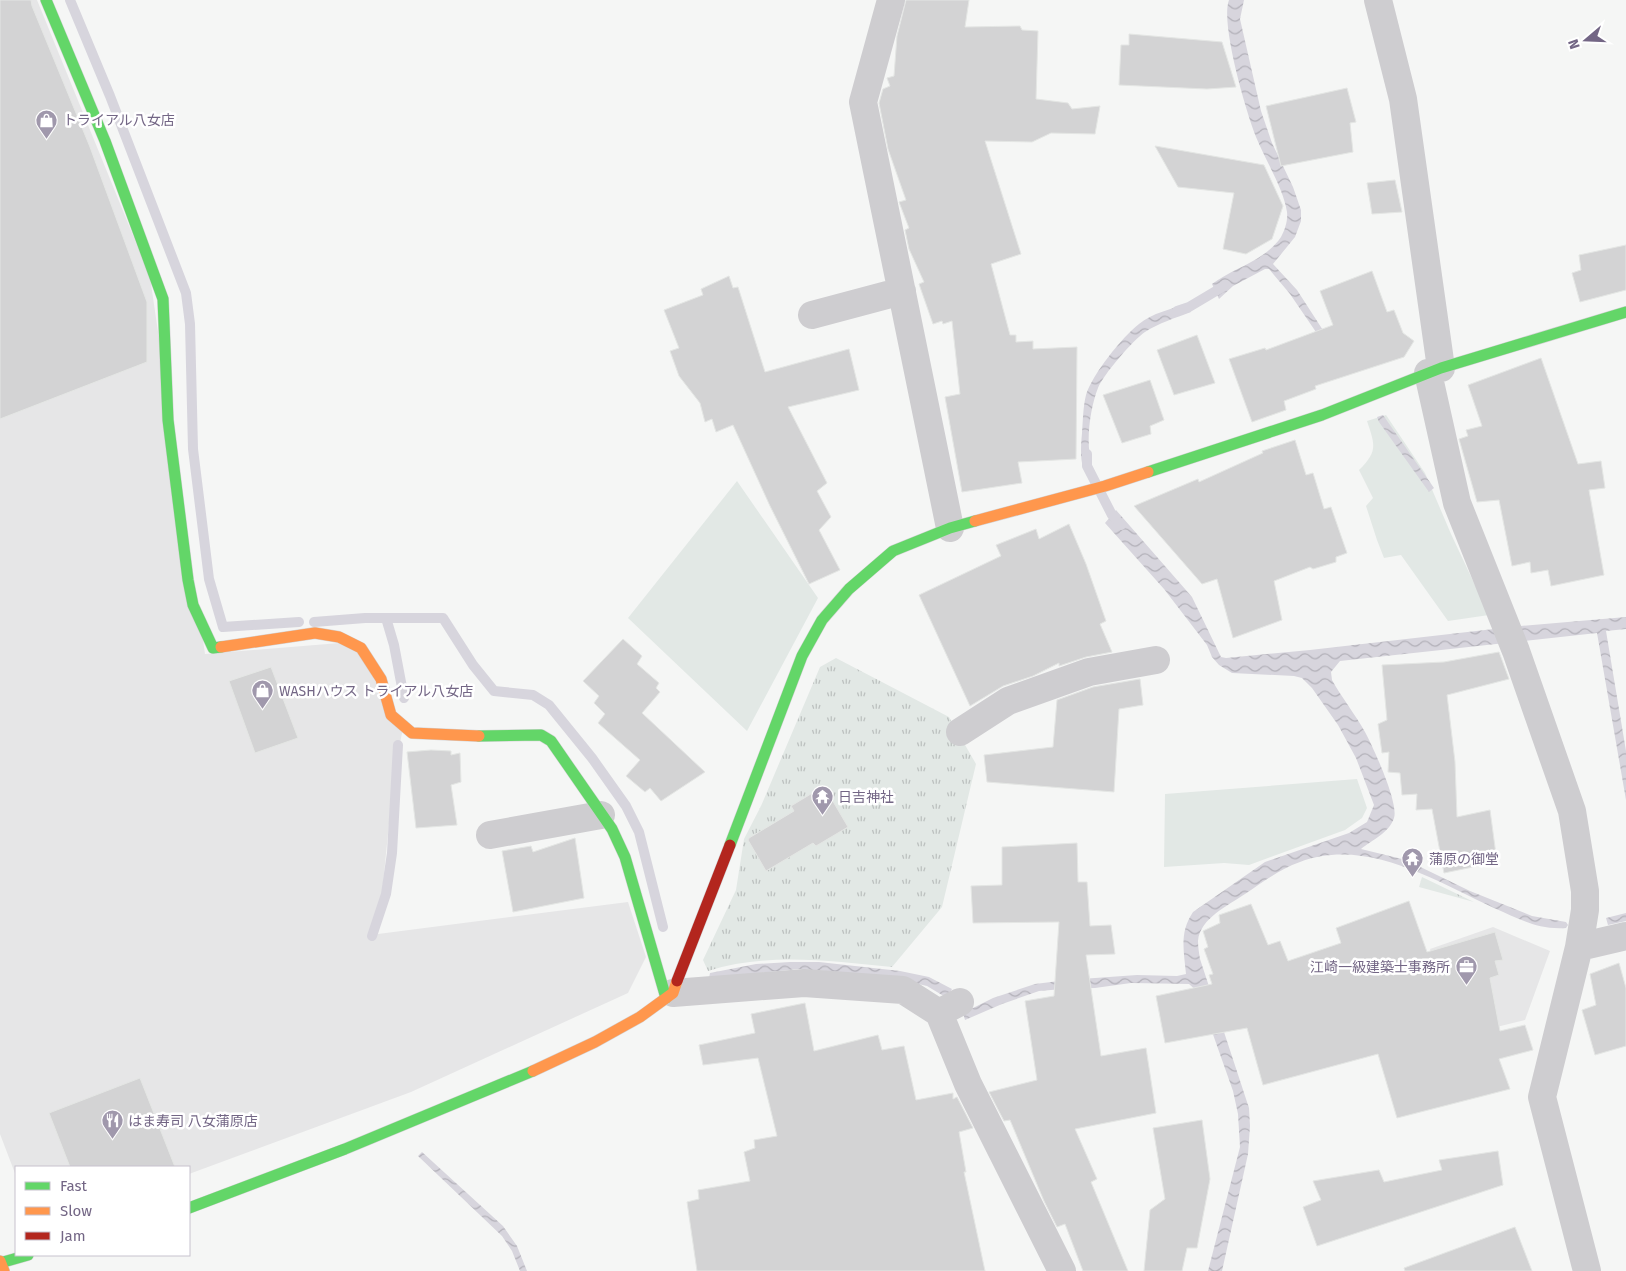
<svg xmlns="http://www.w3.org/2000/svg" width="1626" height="1271" font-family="'Fira Sans','Noto Sans JP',sans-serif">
<defs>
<pattern id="park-tufts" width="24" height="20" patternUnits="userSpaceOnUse" patternTransform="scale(1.25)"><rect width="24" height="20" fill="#e2e8e5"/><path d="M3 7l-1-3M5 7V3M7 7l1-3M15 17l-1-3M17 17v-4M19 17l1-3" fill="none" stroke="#bcc0bf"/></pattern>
<pattern id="water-waves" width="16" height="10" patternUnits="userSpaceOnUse" patternTransform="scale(1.25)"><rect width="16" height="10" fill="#d7d5dd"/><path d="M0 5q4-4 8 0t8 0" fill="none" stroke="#b3b1b9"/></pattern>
</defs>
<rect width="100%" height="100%" fill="#f5f6f5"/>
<!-- built -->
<path fill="#e6e6e7" d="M0 0H37L150 277 205 654 352 642 403 728 394 773 378 934 628 902 646 957 628 993 411 1092 189 1174V1167H16V1176L0 1134Z
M1493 927 1550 951 1525 1020 1415 1047 1432 955 1430 949Z"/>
<!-- green -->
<path fill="#e2e8e5" d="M1386 415 1425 473 1451 534 1489 615 1448 621 1401 555 1384 558 1377 540 1366 506 1373 498 1359 470C1378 451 1375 445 1367 421Z
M737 481 818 598 747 731 628 618Z
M1357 779 1367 808 1362 818 1345 830 1249 865 1224 863 1164 867 1165 794Z"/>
<!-- park -->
<path fill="url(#park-tufts)" d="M836 658 949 717 976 764 942 907 892 967C831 961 767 952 708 971L703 960 736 890 744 839 761 806 820 667Z
M1422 877 1474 902 1419 887Z"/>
<!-- water -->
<path fill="url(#water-waves)" d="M1229 0H1244L1240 19 1261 111 1272 143 1293 187 1301 210V221L1295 237 1273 264 1297 290 1350 372 1346 376 1290 294 1269 269H1265L1233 286 1219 299 1212 284C1233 268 1265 261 1281 237 1285 230 1288 220 1287 212 1284 190 1265 159 1256 137 1246 112 1220 23 1229 0Z
M1188 303 1191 312C1175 318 1159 323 1145 332 1133 340 1103 375 1098 388 1090 408 1085 444 1092 464L1083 467C1080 457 1081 444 1082 433 1083 420 1083 407 1086 395 1092 375 1122 337 1139 324 1152 313 1172 309 1188 303Z
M1383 415 1434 488 1429 492 1379 422 1377 417Z
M1116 510 1192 597 1221 657 1226 658 1310 650 1520 626 1626 617V629L1606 631 1626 751V800L1597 633 1340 661 1331 672 1332 680C1342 698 1355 714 1365 732 1373 747 1399 803 1394 818 1389 833 1372 840 1361 849L1406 860 1470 891 1532 916 1566 922 1568 925 1566 928C1537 930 1520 919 1494 908 1435 881 1367 837 1300 862 1280 869 1263 882 1245 894 1229 905 1200 918 1198 941 1198 947 1199 953 1200 959L1249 1108 1250 1126 1248 1154 1222 1271H1208L1240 1147 1238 1114 1233 1091 1198 992 1189 984 1131 983 1095 988 1063 989 1039 991 1002 1004 965 1020 963 1013 993 998 1035 984 1067 980 1137 975 1177 976 1186 974C1184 951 1179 933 1193 912L1265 862 1349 833 1367 822 1374 805 1356 758 1338 725 1312 688 1302 678 1294 676 1232 673 1219 665 1212 657 1207 645 1164 589 1105 523Z
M1626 913V921L1608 925 1606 918Z
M790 962H819L900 971 929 977 952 989 947 998 927 986 914 983 826 971 798 969 709 978 710 973 756 964Z
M422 1152 503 1226 517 1246 527 1271H520L512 1251 502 1236 418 1156Z"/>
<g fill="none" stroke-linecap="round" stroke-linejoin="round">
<!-- stream -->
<path stroke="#d7d5dd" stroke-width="10" d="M70 0 110 96 186 293 190 324 193 449 209 579 223 627 299 622
M1177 311 1189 307 1226 285
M1087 454V466L1112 515 1121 525
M386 618 394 645 404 698
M314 622 365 618H443L473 665 494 691 533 695 549 705 592 758 626 806 639 832 663 927
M372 936 386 894 392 853 398 745"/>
</g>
<!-- building -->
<path fill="#d3d3d4" stroke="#e4e6e4" d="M0 0H31L32 6 90 147 147 302V362L0 419Z
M906 0H969L965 27 1020 26 1022 30 1038 31 1036 99 1068 103 1072 109 1100 106 1095 134 1051 133 1032 142 985 141 1021 254 991 264 1010 335H1016V342L1033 341V349L1077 347 1076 459 1018 462 1022 483 962 492 945 397 960 394 952 321 943 324 942 321 933 324 919 284 924 282 909 249 905 230 909 228 899 202 906 200 888 149 879 103 883 89 890 86 887 78 894 76 897 36Z
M1129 34 1222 42 1236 87 1207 89 1119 85 1121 45H1129Z
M1347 88 1356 122 1350 123 1353 152 1281 166 1266 106Z
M1155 146 1264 165 1283 206 1272 239 1246 254 1223 249 1234 193 1178 187Z
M1395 180 1402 212 1372 214 1367 183Z
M1626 245V290L1580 302 1572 273 1581 270 1579 255Z
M1372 271 1387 312 1394 310 1403 333 1414 341 1404 357 1315 386 1316 389 1284 401 1286 410 1252 422 1229 359 1265 348 1266 350 1333 325 1320 291Z
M729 276 733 288 738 287 765 372 849 349 859 390 788 407 827 483 817 491 831 517 819 530 840 570 809 584 770 506 733 425 716 432 712 419 705 422 700 403 679 376 670 351 679 348 664 310 703 295 701 289Z
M1197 335 1215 383 1174 395 1157 350Z
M1541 358 1578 464 1601 461 1605 488 1589 490 1604 575 1551 586 1548 570 1531 573 1530 562 1512 566 1499 500 1477 502 1459 439 1468 436 1466 430 1482 426 1468 385Z
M1150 380 1164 420 1150 426 1151 434 1122 443 1103 395Z
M1295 440 1306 475 1313 473 1324 509 1331 507 1347 553 1336 557V562L1313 569 1310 567 1274 581 1282 620 1233 638 1217 579 1202 584 1134 506 1198 479 1199 482 1263 453 1262 451Z
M1069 524 1086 564 1106 621 1100 624 1112 652 1086 657 1059 666V663L1033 676 1003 686 970 706 919 595 1001 556 996 545 1036 529 1039 539Z
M623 639 642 656 637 664 659 683 656 688 660 692 642 713 705 772 661 801 650 788 645 792 626 776 640 760 598 723 605 714 594 703 599 696 583 681Z
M1499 652 1509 679 1447 695 1455 762 1457 817 1490 810 1497 862 1444 873 1432 809 1416 810 1417 794 1402 795 1400 773 1388 772 1389 752 1382 753 1378 724 1387 720 1382 665 1444 662Z
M271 667 298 738 255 753 229 681Z
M1140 679 1143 705 1119 709 1114 792 987 782 984 755 1053 747 1057 700 1093 687Z
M431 750 451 751V755L460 753 461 782 451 785 457 825 416 828 407 752Z
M824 786 848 827 816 846 813 843 766 871 748 840 749 838 794 811 791 806Z
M575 838 584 898 513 912 502 851 531 846 533 852Z
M1077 843 1078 882H1087L1090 926 1111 925 1115 954 1086 955 1101 1056 1146 1048 1156 1113 1075 1129 1097 1179 1091 1182 1128 1271H1083L1065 1224 1057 1227 1044 1201 1010 1120 1004 1121 989 1092 1037 1080 1025 1001 1054 996 1059 922 973 923 971 886 1002 885V847Z
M1409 901 1427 952 1495 932 1503 960 1495 961 1499 975 1490 978 1500 1031 1525 1025 1533 1050 1499 1059 1510 1089 1397 1118 1378 1054 1263 1085 1247 1028 1165 1043 1156 996 1212 984 1209 975 1213 974 1204 949 1208 947 1203 931 1220 923 1219 915 1251 904 1268 945 1280 941 1288 961 1341 943 1336 928Z
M1619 963 1626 988V1046L1595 1055 1582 1010 1596 1005 1590 974Z
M805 1003 814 1051 878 1035 882 1050 904 1046 916 1100 953 1093V1099L957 1097 973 1128 959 1132 966 1172H964L985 1271H697L687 1202 699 1199 698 1190 750 1181 744 1152 755 1148 754 1140 777 1136 758 1058 703 1065 699 1045 755 1033 751 1014Z
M140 1078 175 1167H70L49 1113Z
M1202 1120 1210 1179 1197 1248H1187L1182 1271H1144L1150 1210 1165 1199 1153 1128Z
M1498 1151 1503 1185 1317 1246 1303 1207 1321 1200 1313 1181 1379 1170 1384 1182 1442 1170 1439 1160Z
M1515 1227 1532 1271H1405L1404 1268Z"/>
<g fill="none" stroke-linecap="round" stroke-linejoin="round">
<defs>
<path id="fast" d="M46 0 105 141 163 299 168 420 188 580 193 605 213 648 221 647
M1148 472 1322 415 1441 368 1626 312
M479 736 541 735 551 741 612 829 625 857 666 998
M730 845 802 656 822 620 849 589 893 551 950 528 975 521
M189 1208 345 1149 533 1071
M0 1263 28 1255"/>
<path id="slow" d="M975 521 1105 486 1148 472
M221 647 315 633 339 637 361 648 381 679 391 715 412 733 479 736
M533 1071 595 1042 640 1017 673 993 677 981
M0 1261 4 1271"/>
<path id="jam" d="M677 981 730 845"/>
</defs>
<!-- fast casing -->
<use href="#fast" stroke="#d3d2d4" stroke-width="12"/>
<!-- slow casing -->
<use href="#slow" stroke="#d3d2d4" stroke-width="12"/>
<!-- jam casing -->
<use href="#jam" stroke="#d3d2d4" stroke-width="12"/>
<!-- street -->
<path stroke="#cecdd0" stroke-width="28" d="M891 0 863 102 950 528
M1378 0 1403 99 1441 368
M812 315 902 291
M1428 373 1457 503 1516 651 1572 811 1585 891V910L1579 947 1542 1097 1587 1271
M960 732 1008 701 1089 672 1156 660
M490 835 601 815
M1579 947 1626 936
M673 993 804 983 903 990 939 1013 968 1084 1062 1271
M939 1013 960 1002"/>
<!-- fast -->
<use href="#fast" stroke="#63d668" stroke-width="11"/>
<!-- slow -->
<use href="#slow" stroke="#ff974d" stroke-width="11"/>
<!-- jam -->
<use href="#jam" stroke="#b3261e" stroke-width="11"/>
</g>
<!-- icons -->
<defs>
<symbol id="shop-pin" viewBox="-11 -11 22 30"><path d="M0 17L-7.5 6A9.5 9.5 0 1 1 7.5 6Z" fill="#a098ac" stroke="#fff"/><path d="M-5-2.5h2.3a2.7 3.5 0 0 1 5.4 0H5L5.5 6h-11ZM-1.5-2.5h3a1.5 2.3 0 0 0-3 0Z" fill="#fff"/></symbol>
<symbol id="temple-pin" viewBox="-11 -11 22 30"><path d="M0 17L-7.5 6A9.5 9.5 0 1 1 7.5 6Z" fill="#a098ac" stroke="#fff"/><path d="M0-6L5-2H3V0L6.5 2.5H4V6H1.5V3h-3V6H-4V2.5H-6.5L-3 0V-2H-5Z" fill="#fff"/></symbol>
<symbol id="office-pin" viewBox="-11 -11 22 30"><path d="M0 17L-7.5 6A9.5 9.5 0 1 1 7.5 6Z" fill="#a098ac" stroke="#fff"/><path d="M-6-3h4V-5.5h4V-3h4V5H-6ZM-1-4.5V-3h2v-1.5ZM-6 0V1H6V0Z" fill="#fff"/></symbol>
<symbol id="restaurant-pin" viewBox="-11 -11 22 30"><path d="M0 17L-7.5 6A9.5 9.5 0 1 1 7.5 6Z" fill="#a098ac" stroke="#fff"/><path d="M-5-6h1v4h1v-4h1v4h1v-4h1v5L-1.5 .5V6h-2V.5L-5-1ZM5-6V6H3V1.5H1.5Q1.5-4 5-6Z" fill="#fff"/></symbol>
</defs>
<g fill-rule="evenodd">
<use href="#shop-pin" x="34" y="108" width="25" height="34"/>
<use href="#shop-pin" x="250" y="678" width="25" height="34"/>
<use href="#temple-pin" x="810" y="784" width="25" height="34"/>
<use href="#temple-pin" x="1400" y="846" width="25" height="34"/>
<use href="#office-pin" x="1454" y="954" width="25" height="34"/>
<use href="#restaurant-pin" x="100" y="1108" width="25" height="34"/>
</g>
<g text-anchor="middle" stroke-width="5" stroke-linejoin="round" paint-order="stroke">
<!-- poi labels -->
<g font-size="14" fill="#736685" stroke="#fff" text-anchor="start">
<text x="63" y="125">トライアル八女店</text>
<text x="279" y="696">WASHハウス トライアル八女店</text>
<text x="838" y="802">日吉神社</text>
<text x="1429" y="864">蒲原の御堂</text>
<text x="1450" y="972" text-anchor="end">江崎一級建築士事務所</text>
<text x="128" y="1126">はま寿司 八女蒲原店</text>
</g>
</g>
<!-- legend -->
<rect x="15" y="1166" width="175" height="90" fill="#ffffff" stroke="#c7c2ce"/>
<rect x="25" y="1182" width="25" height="8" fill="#63d668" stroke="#c7c2ce"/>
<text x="60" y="1191" font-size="15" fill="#736685">Fast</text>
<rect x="25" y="1207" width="25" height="8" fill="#ff974d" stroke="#c7c2ce"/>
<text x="60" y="1216" font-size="15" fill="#736685">Slow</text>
<rect x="25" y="1232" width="25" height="8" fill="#b3261e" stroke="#c7c2ce"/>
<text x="60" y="1241" font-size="15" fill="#736685">Jam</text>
<!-- north arrow -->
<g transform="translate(1586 40) rotate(251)" stroke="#ffffff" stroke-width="4" paint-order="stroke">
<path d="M0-4L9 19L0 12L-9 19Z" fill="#736685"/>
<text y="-8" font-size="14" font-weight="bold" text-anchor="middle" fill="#736685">N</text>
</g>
</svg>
